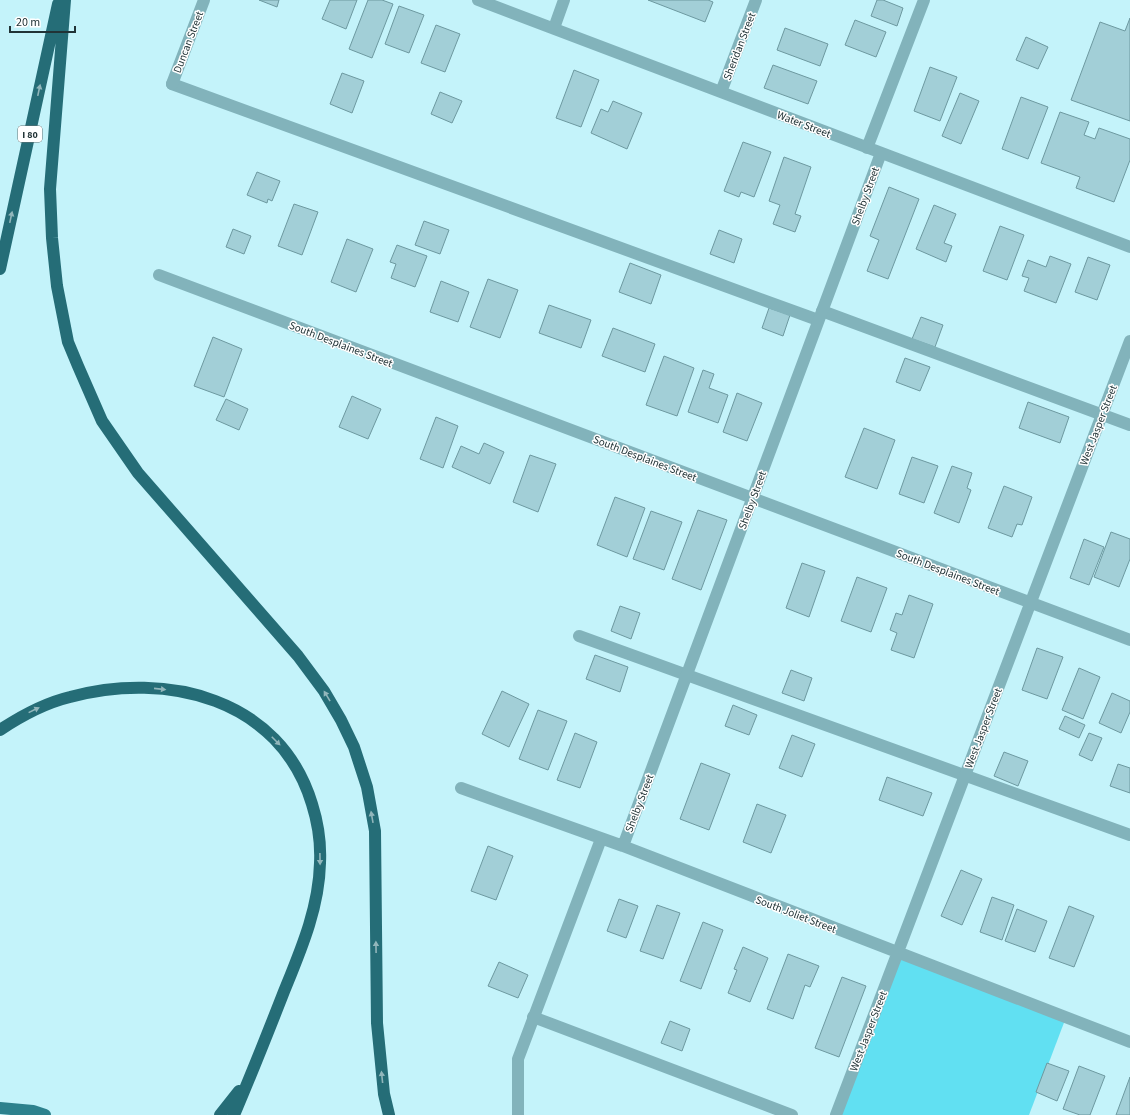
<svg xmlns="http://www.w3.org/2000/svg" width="1130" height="1115" font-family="'Source Sans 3',sans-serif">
<rect width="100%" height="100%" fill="#c4f3fa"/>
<!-- green -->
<path fill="#61e0f2" d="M899 956 1065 1020 1029 1115H839Z"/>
<!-- building -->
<path fill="#a2cfd7" stroke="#6d99a0" d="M259 0H279L277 7Z
M330 0H357L346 29 322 19Z
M368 0H382L393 4 372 58 349 49Z
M648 0H708L713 2 705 22Z
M877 0H883L903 8 897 26 871 16Z
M399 6 424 15 409 53 385 44Z
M1130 18V121L1071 100 1100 22 1125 31Z
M855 20 886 32 876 57 845 45Z
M436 25 460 34 445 72 421 63Z
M785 28 828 44 820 66 777 50Z
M1026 37 1048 47 1038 69 1016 60Z
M773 65 817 81 808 104 764 88Z
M930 67 957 77 940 121 914 111Z
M574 70 599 80 581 127 556 118Z
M342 73 364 81 352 113 330 104Z
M440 92 462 101 452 123 431 114Z
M960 93 979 101 961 144 942 136Z
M1021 97 1048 107 1028 159 1002 149Z
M613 101 642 113 627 149 591 133 601 109 608 112Z
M1060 112 1089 122 1084 135 1095 139 1099 128 1130 139V160L1114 202 1076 188 1080 177 1041 163Z
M743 142 771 152 754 197 741 192 739 197 724 191Z
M784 157 811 167 795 214 801 216 795 232 773 224 780 205 769 201Z
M257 172 280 181 272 201 268 199 267 203 247 195Z
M889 187 919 199 888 279 867 271 879 240 870 236Z
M294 204 318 212 302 255 278 246Z
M934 205 956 214 944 243 952 246 946 262 916 249Z
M424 221 449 230 440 254 415 245Z
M1000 226 1024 235 1007 280 983 271Z
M233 229 251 236 244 254 226 247Z
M719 230 742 239 734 263 710 254Z
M347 239 373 249 356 292 331 282Z
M397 245 427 256 415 287 391 278 396 264 390 262Z
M1050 256 1071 264 1056 303 1024 291 1029 278 1022 276 1028 260 1046 267Z
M1088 257 1110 265 1097 300 1075 292Z
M630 263 661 275 651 304 619 292Z
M488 279 518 290 500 338 470 327Z
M441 281 469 292 458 322 430 312Z
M549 305 591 320 581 348 539 333Z
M769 308 790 315 783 336 762 328Z
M921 317 943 325 935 347 912 339Z
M613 328 655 344 645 372 602 356Z
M213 337 242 349 224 397 194 386Z
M664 356 694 368 677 416 646 405Z
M905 358 930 367 920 391 896 382Z
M703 370 714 374 709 388 728 395 718 423 688 412Z
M737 393 762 403 747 441 723 432Z
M352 396 381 409 368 439 339 427Z
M226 399 248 409 239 430 216 420Z
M1028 402 1069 417 1060 443 1019 428Z
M436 417 458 426 443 468 420 459Z
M864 428 895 440 877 489 845 477Z
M484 443 504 452 490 484 452 467 461 446 479 454Z
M530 455 556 464 538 512 513 502Z
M912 457 938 466 924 503 899 494Z
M952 466 972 473 967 488 971 490 959 523 934 513Z
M1004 486 1032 497 1022 525 1017 524 1012 537 988 528Z
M615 497 645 508 627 557 597 545Z
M698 510 727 520 701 590 672 579Z
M651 511 682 522 664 570 633 559Z
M1111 532 1130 539V559L1119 587 1094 577Z
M1084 539 1104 547 1089 585 1070 578Z
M802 563 825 571 809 617 786 608Z
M857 577 887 588 871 632 841 621Z
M909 595 933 604 914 658 891 650 897 633 890 630 896 613 902 615Z
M620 606 640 613 631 639 611 631Z
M1037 648 1063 657 1047 699 1022 690Z
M595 655 628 667 620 692 586 679Z
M1079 668 1100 677 1083 719 1062 710Z
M791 670 812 678 804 701 782 693Z
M502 691 529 704 509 747 482 734Z
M1112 693 1130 701V712L1121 733 1099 723Z
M733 705 757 715 749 735 725 726Z
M538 710 567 721 548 770 519 759Z
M1065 716 1085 725 1079 738 1059 729Z
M575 733 597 742 580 788 557 780Z
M1089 733 1102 738 1092 761 1079 755Z
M792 735 815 744 802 777 779 768Z
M1004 752 1028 761 1018 786 994 776Z
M701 763 730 774 709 830 680 819Z
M1118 764 1130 768V793L1110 786Z
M887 777 932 793 923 816 879 800Z
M757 804 786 815 771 853 743 842Z
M488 846 513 856 496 900 471 891Z
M961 870 982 879 962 925 941 916Z
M992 897 1014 905 1002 940 980 932Z
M619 899 638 906 626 938 607 931Z
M657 905 680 913 663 959 640 951Z
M1069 906 1094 916 1074 967 1049 958Z
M1017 909 1047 921 1035 952 1005 941Z
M703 922 723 930 701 989 680 981Z
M743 947 768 958 750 1002 728 993 737 970 734 969Z
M788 954 819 966 810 987 805 985 793 1019 767 1009Z
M499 962 528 975 518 998 488 986Z
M842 977 866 986 839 1057 815 1048Z
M670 1021 690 1029 682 1051 661 1043Z
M1047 1063 1069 1071 1057 1101 1036 1092Z
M1079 1066 1105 1076 1090 1115H1080L1063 1109Z
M1130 1077V1115H1116Z"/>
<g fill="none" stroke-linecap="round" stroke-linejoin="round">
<!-- lane -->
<path stroke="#82b3bb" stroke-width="12" d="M172 84 818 320
M822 311 1130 425
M579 636 1130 835
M533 1017 792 1115"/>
<!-- street -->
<path stroke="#82b3bb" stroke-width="12" d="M478 0 1130 247
M554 28 564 0
M172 84 204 0
M721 92 756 0
M867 148 924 0
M159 275 1130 640
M461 788 623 846 1130 1042
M623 846 881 153
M518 1115V1059L601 839
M836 1115 1130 341"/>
<!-- primary -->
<path stroke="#2d818d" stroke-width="12" d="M0 1108 33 1111 45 1115"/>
<!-- highway -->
<path stroke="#256d77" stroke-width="12" d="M65 0 50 189 52 238 57 286 68 342 78 366 102 421 138 473 298 656 324 691 341 720 354 747 367 787 375 831 377 1023 384 1094 389 1115
M0 269 58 4
M0 730C21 716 45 703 70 697 167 671 280 698 312 804 318 823 321 843 320 863 319 909 300 952 283 994 267 1035 251 1075 234 1115
M220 1115 239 1091"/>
</g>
<!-- one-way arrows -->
<defs><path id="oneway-solid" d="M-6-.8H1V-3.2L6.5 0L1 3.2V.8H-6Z"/></defs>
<g fill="#92b6bb">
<use href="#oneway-solid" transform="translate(39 90) rotate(-78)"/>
<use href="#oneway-solid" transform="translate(11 217) rotate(-78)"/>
<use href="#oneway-solid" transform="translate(160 689) rotate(6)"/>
<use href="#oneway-solid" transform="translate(327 696) rotate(-121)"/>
<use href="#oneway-solid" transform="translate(34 710) rotate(-26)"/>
<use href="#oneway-solid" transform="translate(276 741) rotate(45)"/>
<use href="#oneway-solid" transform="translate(372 817) rotate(-100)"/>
<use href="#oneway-solid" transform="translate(320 859) rotate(89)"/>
<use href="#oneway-solid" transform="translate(376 947) rotate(-91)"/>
<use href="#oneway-solid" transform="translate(382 1077) rotate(-96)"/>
</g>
<g text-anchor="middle" stroke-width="3" stroke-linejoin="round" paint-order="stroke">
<!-- shield labels -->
<rect fill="#fff" stroke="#647072" stroke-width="1" x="18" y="126" width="24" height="16" rx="3"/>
<g font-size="10" font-weight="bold" fill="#213336">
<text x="30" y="138">I 80</text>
</g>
<!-- street labels -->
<g font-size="11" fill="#213336" stroke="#fff">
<text transform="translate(188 42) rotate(-69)" y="4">Duncan Street</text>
<text transform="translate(739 46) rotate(-69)" y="4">Sheridan Street</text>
<text transform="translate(804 124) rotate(21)" y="4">Water Street</text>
<text transform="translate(865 196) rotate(-70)" y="4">Shelby Street</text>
<text transform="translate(341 344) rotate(21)" y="4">South Desplaines Street</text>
<text transform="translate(1098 425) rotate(-69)" y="4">West Jasper Street</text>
<text transform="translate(645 458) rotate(21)" y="4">South Desplaines Street</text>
<text transform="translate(752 500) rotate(-70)" y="4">Shelby Street</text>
<text transform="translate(948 572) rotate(21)" y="4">South Desplaines Street</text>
<text transform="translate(983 728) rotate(-69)" y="4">West Jasper Street</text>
<text transform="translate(639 803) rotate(-69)" y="4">Shelby Street</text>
<text transform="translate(796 914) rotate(21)" y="4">South Joliet Street</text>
<text transform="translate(868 1031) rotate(-69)" y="4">West Jasper Street</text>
</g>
</g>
<!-- scale -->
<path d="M10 26v6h65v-6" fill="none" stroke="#213336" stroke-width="2"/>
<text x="16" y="26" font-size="12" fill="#213336" stroke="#ffffff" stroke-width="3" paint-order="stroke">20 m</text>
</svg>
